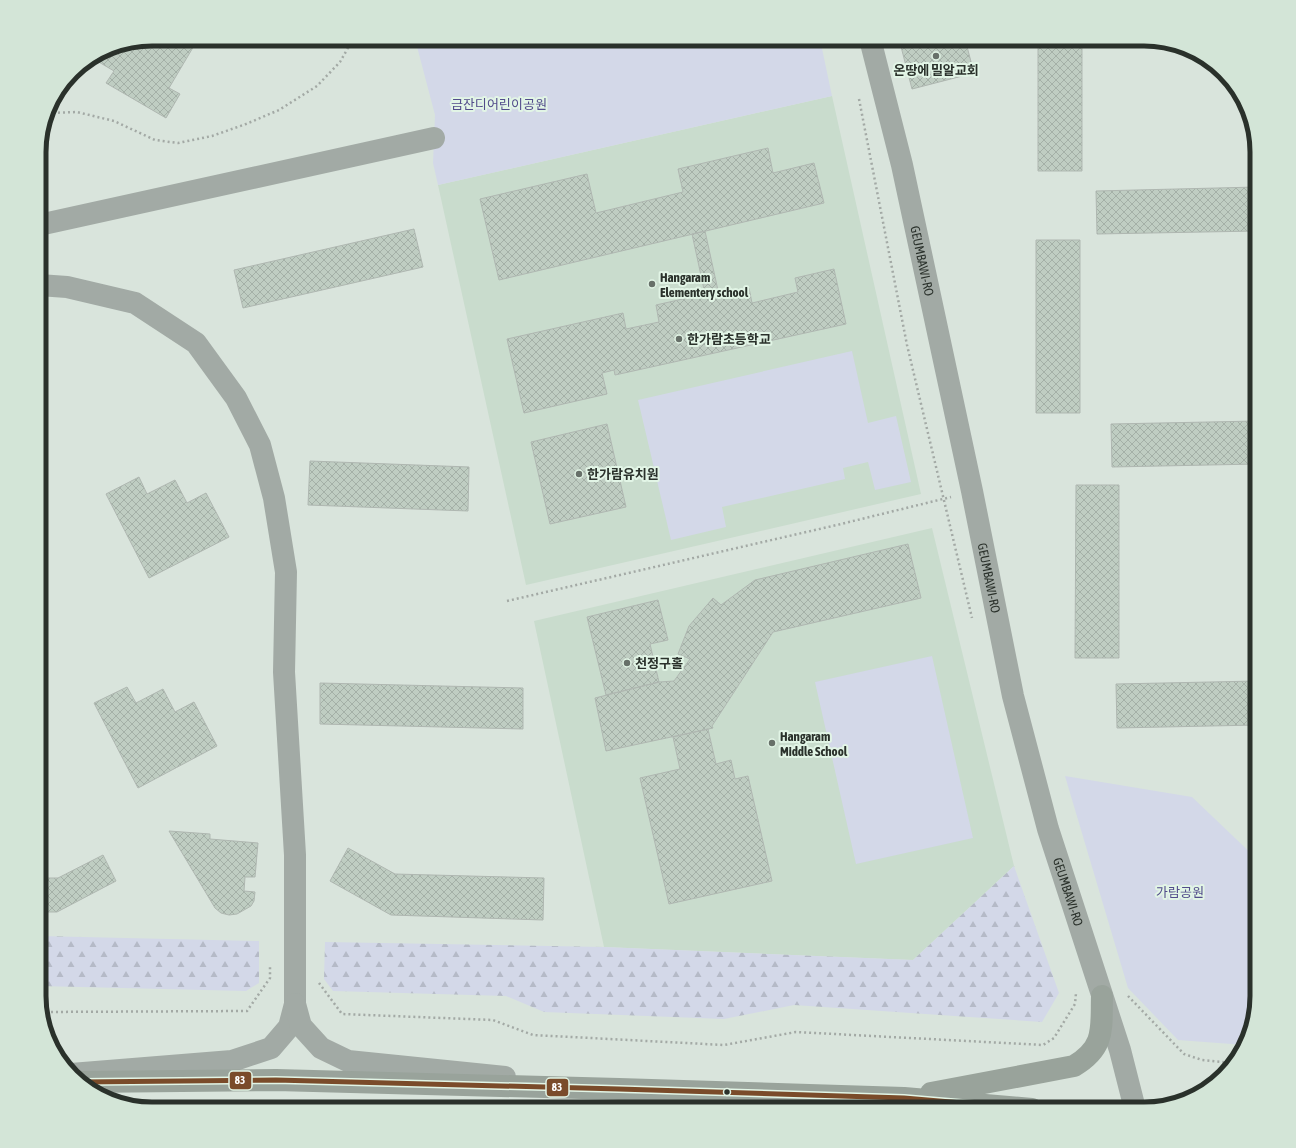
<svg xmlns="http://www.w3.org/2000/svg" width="1296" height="1148" font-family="'Asap Condensed','Noto Sans KR',sans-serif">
<defs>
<pattern id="forest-firs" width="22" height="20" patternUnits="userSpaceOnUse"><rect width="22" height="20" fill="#d3d8e8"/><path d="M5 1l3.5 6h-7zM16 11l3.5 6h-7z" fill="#b5bac7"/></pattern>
<pattern id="building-cross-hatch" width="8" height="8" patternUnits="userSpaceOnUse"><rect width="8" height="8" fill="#bfcdc2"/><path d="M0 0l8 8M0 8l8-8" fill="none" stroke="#a4b0a7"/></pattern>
</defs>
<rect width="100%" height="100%" fill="#d9e4dc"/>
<!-- built -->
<path fill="#c9dccd" d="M832 96 921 494 526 585 438 185Z
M932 528 1014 866 913 960 604 947 534 621Z"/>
<!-- forest -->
<path fill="url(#forest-firs)" d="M1014 866 1059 993 1042 1022 794 1005 724 1019 544 1012 506 996 333 991 324 979 325 942 604 947 913 960Z
M39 936 259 941V983L246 991 39 986Z"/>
<!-- green -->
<path fill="#d3d8e8" d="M415 39H820L832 96 438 185 433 163 435 115Z
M852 351 868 423 896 416 911 482 875 490 868 462 843 468 845 479 722 507 726 527 671 540 638 400Z
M932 656 973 838 856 864 815 682Z
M1065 776 1192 797 1257 859V1004L1248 1040 1245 1045 1178 1040 1128 988Z"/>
<!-- building -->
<path fill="url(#building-cross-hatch)" stroke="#afb7b1" d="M152 39H198L169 88 180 94 166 118 106 83 114 71 92 58 109 47Z
M899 39H965L974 73 912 89Z
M1038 39H1082V171H1038Z
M768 148 773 173 814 163 824 203 499 280 480 199 587 174 596 213 683 192 678 169Z
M1257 187V231L1097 234 1096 191Z
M414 229 423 267 243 308 234 270Z
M705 231 719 295 749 288 752 303 798 292 795 278 834 269 846 324 615 375 614 370 602 373 607 394 524 413 507 339 623 313 626 329 659 322 656 305 705 294 692 234Z
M1036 240H1080V413H1036Z
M1257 421V464L1112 467 1111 424Z
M607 424 626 507 550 524 531 442Z
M310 461 469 467 468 511 308 505Z
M139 477 147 494 175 480 187 503 206 493 229 537 149 578 106 494Z
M1076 485H1119V658H1075Z
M908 544 921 598 773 632 712 726 713 728 606 751 595 698 659 682 674 681 690 659 678 654 689 626 713 598 721 605 755 580Z
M658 600 668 640 650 644 659 682 606 695 587 617Z
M1257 681V725L1117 728 1116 684Z
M320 683 523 688V729L320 724Z
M127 687 136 703 163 689 175 712 194 702 217 746 138 788 94 703Z
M708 729 716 764 731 760 735 779 748 776 772 881 669 904 640 778 680 769 673 737Z
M169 831 210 834V839L258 843 255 877H245L244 891 255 892 254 901 251 906 237 914 229 915 221 913 215 908Z
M348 848 395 874 544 878 543 920 391 915 330 881Z
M103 855 116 881 57 912H39V878H58Z"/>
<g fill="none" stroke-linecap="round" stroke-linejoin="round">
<!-- path -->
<path stroke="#a3a9a5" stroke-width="2.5" stroke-dasharray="2 3" stroke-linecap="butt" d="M859 99 907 345 972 618
M48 113 77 112 114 121 155 140 178 143 212 136 246 124 279 110 317 86 340 62 353 39
M507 601 841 524 951 497
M319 983 342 1014 493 1020 533 1035 724 1045 796 1032 1043 1045 1054 1038 1075 1004 1076 993
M1128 996 1184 1054 1202 1060 1233 1063
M41 1012 247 1011 270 978V967"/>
<!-- minor -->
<g stroke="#a2aaa5" stroke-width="22">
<path id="s1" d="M870 39 902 165 972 491 1013 696 1048 829 1120 1050 1135 1109"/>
<path d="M39 225 434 138"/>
<path d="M39 285 67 287 135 303 196 343 236 398 260 445 274 498 286 572 284 672 295 855V1004L289 1027 271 1048 232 1061 71 1074"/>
<path d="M295 1004 301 1026 321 1048 348 1061 505 1077"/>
</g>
<!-- major -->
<path stroke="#99a39b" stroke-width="22" d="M82 1082 276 1080 619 1089 904 1098 1032 1109
M931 1093 1074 1066C1106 1047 1101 1028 1102 996"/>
<defs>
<path id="bus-1" d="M82 1082 276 1080 619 1089 904 1098 1032 1109"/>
</defs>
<!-- bus-1 casing -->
<use href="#bus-1" stroke="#e2f5e6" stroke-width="8"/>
<!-- bus-1 -->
<use href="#bus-1" stroke="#7a4b2a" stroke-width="5"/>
</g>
<!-- markers -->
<g fill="#677069" stroke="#e2f5e6" stroke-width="1.5">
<circle cx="936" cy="56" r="4"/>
<circle cx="652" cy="284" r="4"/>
<circle cx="679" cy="339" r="4"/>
<circle cx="579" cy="474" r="4"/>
<circle cx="627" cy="663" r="4"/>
<circle cx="772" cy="743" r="4"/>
</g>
<circle fill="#2a312b" stroke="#e2f5e6" stroke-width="1.5" cx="727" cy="1092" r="3.5"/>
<g text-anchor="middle" stroke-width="4" stroke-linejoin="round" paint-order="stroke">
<!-- poi labels -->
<g font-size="13" font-weight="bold" fill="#2a312b" stroke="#e2f5e6" text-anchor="start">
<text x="936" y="75" text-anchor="middle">온땅에 밀알교회</text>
<text x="660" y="282">Hangaram<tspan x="660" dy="15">Elementery school</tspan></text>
<text x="687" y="344">한가람초등학교</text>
<text x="587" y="479">한가람유치원</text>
<text x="635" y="668">천정구홀</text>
<text x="780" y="741">Hangaram<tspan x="780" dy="15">Middle School</tspan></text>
</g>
<!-- park labels -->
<g font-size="13" fill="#524c8b" stroke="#e2f5e6">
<text x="499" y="109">금잔디어린이공원</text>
<text x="1180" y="897">가람공원</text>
</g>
<!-- street labels -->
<g font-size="13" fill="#2a312b" stroke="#e2f5e6">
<text dy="5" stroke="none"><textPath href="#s1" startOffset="228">GEUMBAWI-RO</textPath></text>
<text dy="5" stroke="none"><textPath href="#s1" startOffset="552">GEUMBAWI-RO</textPath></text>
<text dy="5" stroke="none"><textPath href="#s1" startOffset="876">GEUMBAWI-RO</textPath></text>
</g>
</g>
<!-- crop -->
<path d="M0 0H1296V1148H0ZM152 46H1144A106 106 0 0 1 1250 152V996A106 106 0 0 1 1144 1102H152A106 106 0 0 1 46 996V152A106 106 0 0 1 152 46Z" fill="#d3e5d7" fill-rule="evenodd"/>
<path fill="none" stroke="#2a312b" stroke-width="5" d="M152 46H1144A106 106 0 0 1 1250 152V996A106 106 0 0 1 1144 1102H152A106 106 0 0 1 46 996V152A106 106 0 0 1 152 46Z"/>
<g stroke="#e2f5e6" stroke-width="1.5">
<rect x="229" y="1071" width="23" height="19" rx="4" fill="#7a4b2a"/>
<rect x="546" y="1078" width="23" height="19" rx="4" fill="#7a4b2a"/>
</g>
<g font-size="11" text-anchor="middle" font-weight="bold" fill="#fff">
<text x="240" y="1084">83</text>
<text x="557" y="1091">83</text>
</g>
</svg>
